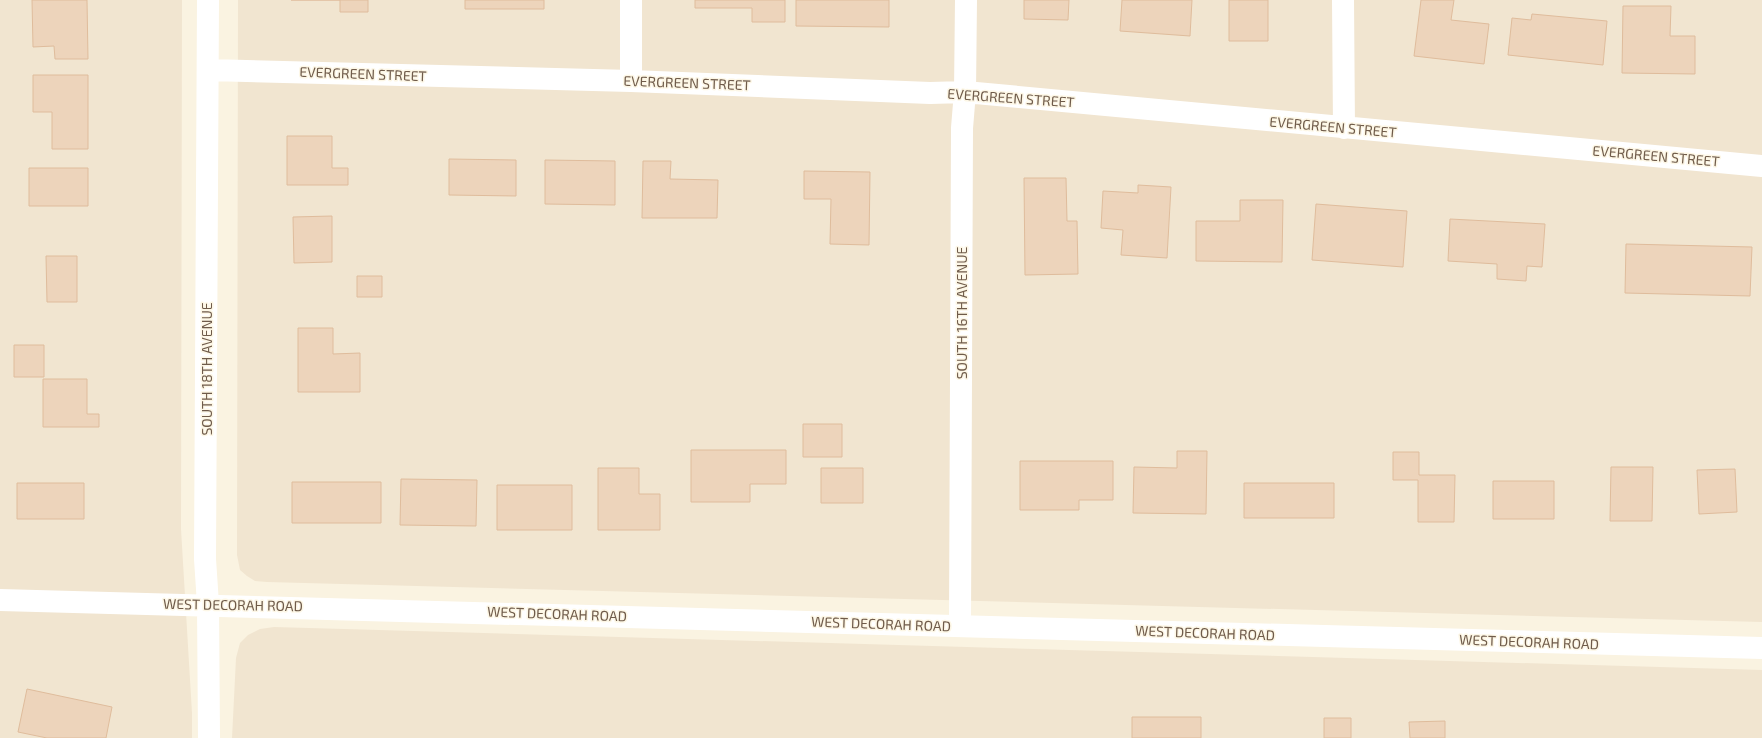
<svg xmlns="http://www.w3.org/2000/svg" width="1762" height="738" font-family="'Exo 2',sans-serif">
<rect width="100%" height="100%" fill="#faf3e1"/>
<!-- residential -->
<path fill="#f1e5d0" d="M0 0H182L181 529 192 713V738H0Z
M238 0H1762V622L267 582 255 581 247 576 240 570 237 555Z
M274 627 1762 670V738H232L236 658 240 643 248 635 260 629Z"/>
<!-- building -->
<path fill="#edd4bb" stroke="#dfbc9c" d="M32 0H87L88 59H55L54 46 33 47Z
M291 0H368V12H340V0Z
M465 0H544V9H465Z
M695 0H785V22H752V8H695Z
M796 0H889V27L796 26Z
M1024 0H1069L1068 20 1024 19Z
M1122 0H1192L1190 36 1120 31Z
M1229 0H1268V41H1229Z
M1421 0H1454L1451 20 1489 24 1484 64 1414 56Z
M1623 6H1671L1670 36H1695V74L1622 73Z
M1532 14 1607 21 1603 65 1508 55 1512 18 1531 20Z
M33 75H88V149H52V112H33Z
M287 136H332V168H348V185H287Z
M449 159 516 160V196L449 195Z
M545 160 615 161V205L545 204Z
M643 161H671L670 179 718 180 717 218H642Z
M29 168H88V206H29Z
M804 171 870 172 869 245 830 244 831 199H804Z
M1024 178H1066L1067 221H1077L1078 274 1025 275Z
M1138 185 1171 187 1167 258 1121 255 1123 230 1101 228 1103 191 1138 193Z
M1240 200H1283L1282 262 1196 261V221H1240Z
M1316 204 1407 211 1403 267 1312 260Z
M332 216V262L294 263 293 217Z
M1450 219 1545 224 1542 267 1527 266 1526 281 1497 279V264L1448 261Z
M1626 244 1752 247 1750 296 1625 293Z
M46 256H77V302H47Z
M357 276H382V297H357Z
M298 328H333V354L360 353V392H298Z
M14 345H44V377H14Z
M43 379H87V414H99V427H43Z
M803 424H842V457H803Z
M691 450H786V484H750V502H691Z
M1177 451H1207L1206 514 1133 513 1134 467 1177 468Z
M1393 452H1419V475H1455L1454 522H1418V480H1393Z
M1020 461H1113V500H1079V510H1020Z
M1611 467H1653L1652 521H1610Z
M598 468H639V494H660V530H598Z
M821 468H863V503H821Z
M1735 469 1737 512 1699 514 1697 470Z
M401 479 477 480 476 526 400 525Z
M1493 481H1554V519H1493Z
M292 482H381V523H292Z
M17 483H84V519H17Z
M1244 483H1334V518H1244Z
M497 485H572V530H497Z
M27 689 112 707 106 738H47L18 732Z
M1132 717H1201V738H1132Z
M1324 718H1351V738H1324Z
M1445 721V738H1410L1409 722Z"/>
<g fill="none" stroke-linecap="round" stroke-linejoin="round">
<!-- minor -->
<path stroke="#fff" stroke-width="22" d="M208 0 205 559 208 604 209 738
M631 0V81
M1343 0 1344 128
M209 70 631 81 930 93 965 92 1762 166
M0 600 1762 648
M960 626 962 128 965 92 966 0"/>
</g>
<g text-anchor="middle" stroke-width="3" stroke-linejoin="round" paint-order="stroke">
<!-- street labels -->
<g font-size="14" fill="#6f5b4a" stroke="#fdf7e6">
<text transform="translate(363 74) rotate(2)" y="5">EVERGREEN STREET</text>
<text transform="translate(687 83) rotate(2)" y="5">EVERGREEN STREET</text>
<text transform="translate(1011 98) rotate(4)" y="5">EVERGREEN STREET</text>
<text transform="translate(1333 127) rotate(5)" y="5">EVERGREEN STREET</text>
<text transform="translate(1656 156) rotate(5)" y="5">EVERGREEN STREET</text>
<text transform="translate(962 313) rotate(-90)" y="5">SOUTH 16TH AVENUE</text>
<text transform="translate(207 369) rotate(-90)" y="5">SOUTH 18TH AVENUE</text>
<text transform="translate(233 605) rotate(1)" y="5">WEST DECORAH ROAD</text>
<text transform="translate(557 614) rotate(2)" y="5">WEST DECORAH ROAD</text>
<text transform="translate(881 624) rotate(2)" y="5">WEST DECORAH ROAD</text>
<text transform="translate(1205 633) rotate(2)" y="5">WEST DECORAH ROAD</text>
<text transform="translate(1529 642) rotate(2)" y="5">WEST DECORAH ROAD</text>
</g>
</g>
</svg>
